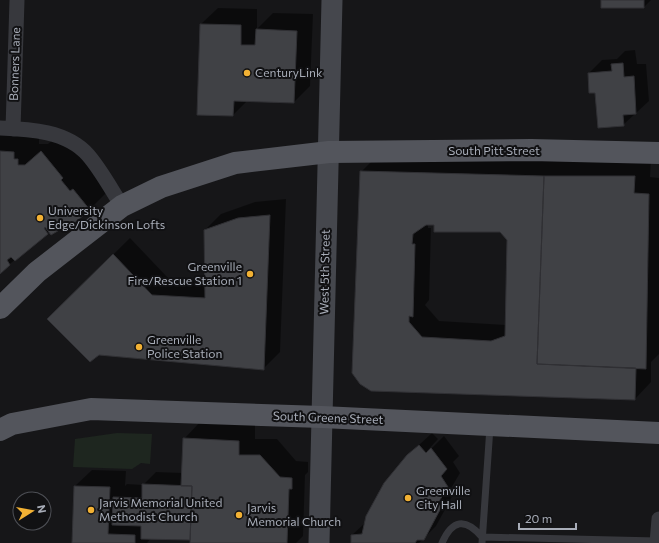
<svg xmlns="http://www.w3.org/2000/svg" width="659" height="543" font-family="Commissioner,sans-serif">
<rect width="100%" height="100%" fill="#161618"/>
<!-- green -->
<path fill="#1e261f" d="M117 433 152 434 150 464 141 463 132 469 73 467 75 439Z"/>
<!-- shadow -->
<path fill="#0007" fill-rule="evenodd" d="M602 0H651L644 7Z
M218 8 257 9V29L273 13 313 14 310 86 294 102 248 100 233 115 201 24Z
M635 50 637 64H646L649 101 623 125 596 92 589 73 602 60 617 59 625 51Z
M0 129 39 138V144H48L63 131 111 188 89 210 66 224 50 231 0 272Z
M378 155 651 160 650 177 659 178V354L651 362V382L635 399 372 390 361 172ZM428 224 501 231 508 240 506 325 439 321 425 305 429 300 431 228H428Z
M286 199 280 352 264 368 48 319 130 238 169 279 205 281V230L221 214 255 202Z
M200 422 255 424V439H277L296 461 308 462V472L305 475 303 536 296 543H191V538L189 539 151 538 147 543H73L75 486 92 470 126 471 125 486 127 484 143 485 156 472 183 473 184 439Z
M432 433 438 439 427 451 428 452 444 436 459 456 453 462 460 473 450 490 454 493 436 526 419 543H352V535L366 522 407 456Z"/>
<!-- building -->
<path fill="#404145" stroke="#303034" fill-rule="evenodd" d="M601 0H644V8H601Z
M200 24 241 25V45H255L256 29 297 31 294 103 234 101 233 116 197 115Z
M623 63 624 77 634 76 636 114 623 115 624 126 598 128 595 93H589L588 73 612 71 611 64Z
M0 151 14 152V159H18V165H25L41 151 63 178 61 180 70 191 73 189 90 210 68 228 66 226 51 235 45 227 44 228 48 234 15 261 11 257 7 260 10 265 0 274Z
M360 171 544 176 537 364 636 368 635 400 371 391 360 384 352 373ZM426 225H434V232H500L507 240 505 336 491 341 422 337 409 322V316L413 317 415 244H412L413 234Z
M544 176H635L634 193 649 194 646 369 537 364Z
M270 215 264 370 99 355 90 362 47 319 113 254 152 295 205 298 204 230 238 218Z
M183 438 239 441V455H260L280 477 292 478V489H289L287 543H190L192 486H181Z
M419 445 426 453 431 448 447 469 441 476 448 487 438 503 442 506 424 540H417L415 543H351V535L362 534 366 516 384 483 407 455Z
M142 484 192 486 190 540 141 539V526L112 525 113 497 142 498Z
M74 486 110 487 108 534 135 535V543H72Z"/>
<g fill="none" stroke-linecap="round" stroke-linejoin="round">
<!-- service -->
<path stroke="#37383d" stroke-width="7" d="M442 543C452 520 465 517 482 537L657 541
M482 543 490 427"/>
<!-- minor -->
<path stroke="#37383d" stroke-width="15" d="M0 128C30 129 67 131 88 155 101 170 111 189 122 206
M13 129 17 0
M657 543 659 519"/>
<!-- secondary -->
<path stroke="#45474d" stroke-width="21" d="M319 543 332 0"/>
<!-- primary -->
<path stroke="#53555c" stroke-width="22" d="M0 308 37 272 122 206 161 187 235 163 329 152 531 150 659 153
M0 430 12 424 91 409 322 417 659 433"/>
</g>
<!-- markers -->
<g fill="#f2b134" stroke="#111113" stroke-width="1.5">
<circle cx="247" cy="73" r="4"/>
<circle cx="40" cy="218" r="4"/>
<circle cx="250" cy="274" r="4"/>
<circle cx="139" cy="347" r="4"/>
<circle cx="408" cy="498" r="4"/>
<circle cx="91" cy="510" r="4"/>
<circle cx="239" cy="515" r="4"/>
</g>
<g text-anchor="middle" stroke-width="4" stroke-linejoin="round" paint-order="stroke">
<!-- street labels -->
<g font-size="12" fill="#a8adb8" stroke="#111113">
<text transform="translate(15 64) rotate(-88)" y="4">Bonners Lane</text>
<text x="494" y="155">South Pitt Street</text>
<text transform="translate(325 272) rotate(-89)" y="4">West 5th Street</text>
<text transform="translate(328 418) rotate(2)" y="4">South Greene Street</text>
</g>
<!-- poi labels -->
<g font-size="12" fill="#a8adb8" stroke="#111113" text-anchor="start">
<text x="255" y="77">CenturyLink</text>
<text x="48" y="215">University<tspan x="48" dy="14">Edge/Dickinson Lofts</tspan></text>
<text x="242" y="271" text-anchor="end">Greenville<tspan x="242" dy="14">Fire/Rescue Station 1</tspan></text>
<text x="147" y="344">Greenville<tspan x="147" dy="14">Police Station</tspan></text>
<text x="416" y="495">Greenville<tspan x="416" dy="14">City Hall</tspan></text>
<text x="99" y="507">Jarvis Memorial United<tspan x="99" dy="14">Methodist Church</tspan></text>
<text x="247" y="512">Jarvis<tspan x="247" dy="14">Memorial Church</tspan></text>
</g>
</g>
<!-- north arrow -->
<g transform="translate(32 511) rotate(79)"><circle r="19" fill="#111113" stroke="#4d4f55"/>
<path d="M0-3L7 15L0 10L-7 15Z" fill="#f2b134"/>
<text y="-6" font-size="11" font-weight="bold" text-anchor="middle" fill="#a8adb8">N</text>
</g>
<!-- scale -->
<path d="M519 523v6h57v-6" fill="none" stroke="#a8adb8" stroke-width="2"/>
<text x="525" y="523" font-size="12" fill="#a8adb8" stroke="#111113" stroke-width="3" paint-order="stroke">20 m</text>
</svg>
